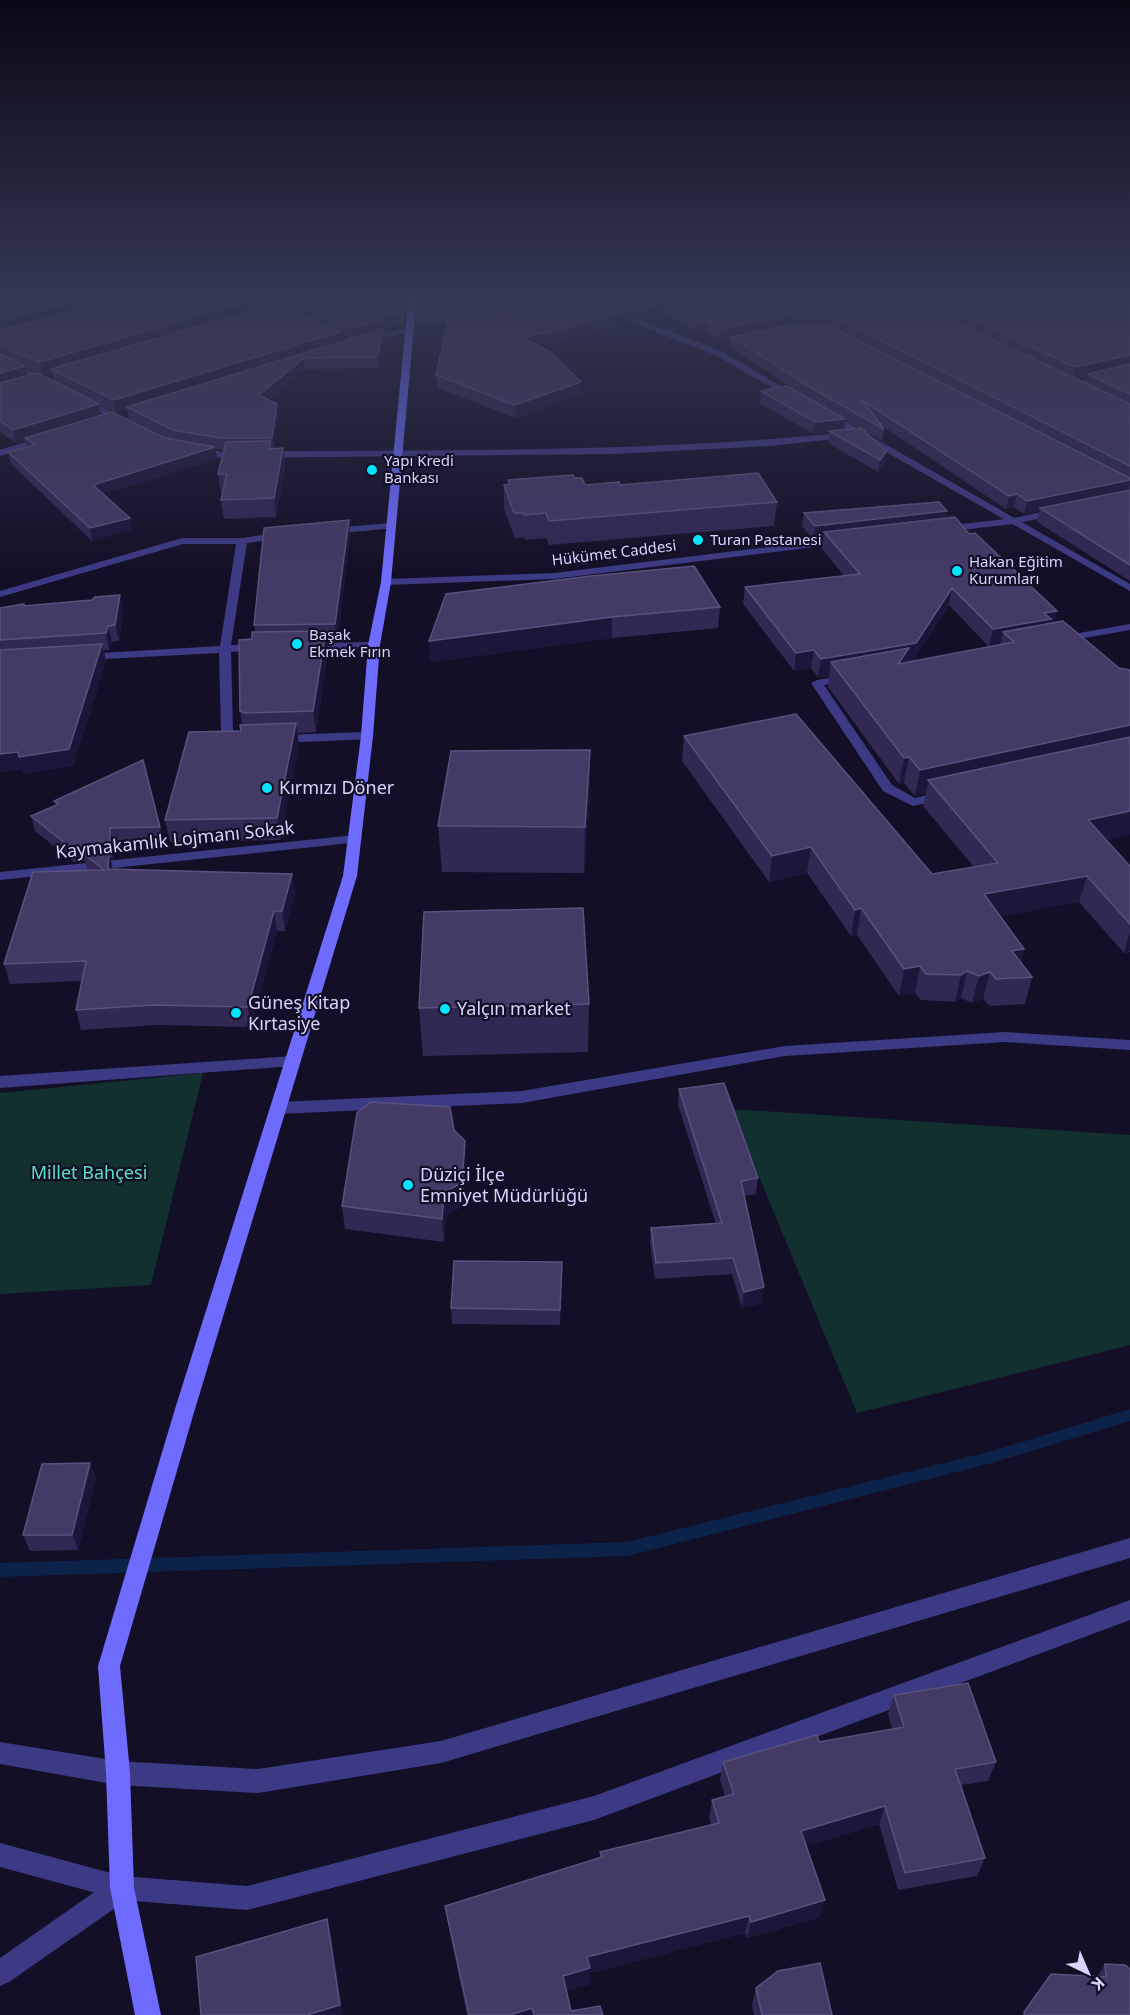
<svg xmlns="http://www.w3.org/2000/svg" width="1130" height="2015" font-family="'Noto Sans',sans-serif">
<rect width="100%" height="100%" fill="#130f26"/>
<!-- green -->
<path fill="#12302f" d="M203 1073 151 1285 0 1294V1093Z
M731 1109 1130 1135V1345L857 1413Z"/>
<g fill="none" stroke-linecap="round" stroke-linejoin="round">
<!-- stream -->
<path fill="#0c2248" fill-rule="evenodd" d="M1130 1409V1421L992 1463 627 1556 0 1577V1563L627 1542 992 1451Z"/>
<!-- minor -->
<path fill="#3d3a85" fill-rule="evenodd" d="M204 292H216L283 315 276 317Z
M611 309 721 351 799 397 792 399 715 355 608 313V309Z
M409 327H412V331L366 342 362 340Z
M0 357 53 381 54 383 47 385 0 362Z
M1130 368V373L1071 388 1067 385Z
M82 396 127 420 128 422 121 424 79 401 78 399Z
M823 412H829L1130 584V591L823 416Z
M849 432 852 433V437L771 446 614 454 222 458 191 450 196 447 222 452C431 449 640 454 849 432Z
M45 436 50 439 48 441 0 456V450Z
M391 523 396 526 395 528 331 534 326 531 331 528Z
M283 532 288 535 287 537 247 543 231 645 258 644 264 647 258 650 231 652 233 730 247 736V742H239L221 732 219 653 84 660 78 657 84 654 220 646 236 544H183L0 597V591L182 538H242Z
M1130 624V630L1062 642 1056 639 1062 636Z
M374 642 380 645 378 647 308 649 302 646 308 643Z
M847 675 853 678 851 680 824 685 892 785 915 798 945 791 951 795 950 798 913 806 883 791 811 683 817 680Z
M367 732 371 733V739L279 743 273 739 279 735Z
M355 835 360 836 362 839 360 842 0 880V872Z
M1005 1032 1130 1040V1050L1005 1042 785 1056 522 1103 278 1114 272 1112 270 1108 272 1104 278 1102 522 1091 785 1046Z
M293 1056 299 1057 301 1061 299 1065 293 1066 0 1088V1076Z
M122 1876 131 1879 134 1888 131 1897 9 1982 0 1986V1958L113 1879Z"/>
<!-- tertiary -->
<path fill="#3d3a85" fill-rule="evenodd" d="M1057 509 1062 512 1060 514 1014 524 944 532 939 529 944 526 1014 518Z
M843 538 848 541 847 543 554 579 386 585 381 582 386 579 554 573Z
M1130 1538V1558L441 1763 258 1793 118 1785 0 1764V1742L118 1761 258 1769 441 1741Z
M1130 1600V1620L594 1820 247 1910 122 1900 0 1867V1843L122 1876 247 1886 594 1796Z"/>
<!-- secondary -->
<path fill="#6f6bff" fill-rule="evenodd" d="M409 292H417L391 582 380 645 373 736 357 876 195 1409 120 1666 130 1773 134 1888 161 2015H135L110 1888 106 1773 98 1666 175 1409 343 876 361 736 368 645 381 582Z"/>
</g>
<!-- wall -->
<path fill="#312854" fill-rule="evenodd" d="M0 292H407L404 325 390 326 387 327 386 331H383L384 340 378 368 305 369 268 400 278 415 274 449 283 448 285 467 276 517 224 519 221 500 223 493H221L218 474 224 450 215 449 217 459 104 494 132 530 92 541 11 464 8 452 27 447 25 440 16 443 0 432ZM253 302 259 304 268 306 254 310ZM330 326 338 329 352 339 340 343 339 332ZM25 367 42 375 52 372 54 381 116 413 127 409 129 419 169 439 101 415 27 376Z
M417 292H971L981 297 1034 294 1130 292V581L1037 522 1039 511 1024 514 1014 507 1006 509 882 426 884 429 882 441 866 432 886 451 884 464 878 472 828 443 829 433 813 434 760 403 761 391 801 393 730 348 731 339 719 341 706 332 699 334 666 315 646 319 630 313V323L539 346 581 382V394L516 418 437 388 436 375 447 324 416 325V313L417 310ZM1088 376 1086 383 1076 379ZM845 420 859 428 844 429Z
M575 478 585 485H620L777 502 774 526 549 545 546 538 525 540 524 537 515 538 504 509V485L508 484V480Z
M804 513 946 518 969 534 1054 623 1106 840 1130 866V952L1124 953 1079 902 1000 916 1024 949 1021 963 1032 977 1025 1004 990 1006 983 999 972 1003 961 998 955 1002 921 1000 915 993 899 996 857 935 851 936 807 873 769 882 682 761 684 736 932 874 974 867 923 806 926 793 915 796 904 783 899 784 828 687 829 676 818 677 811 668 794 671 743 604 745 587 844 576 822 549 823 539 814 540 802 526ZM949 605 989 647 906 663 913 661Z
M349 520 350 536 337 641H327L328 651 316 732 297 733 299 745 280 840 170 842 165 820 241 731 242 725 240 711 252 639 255 632 254 625Z
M591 576 720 607 718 628 612 638 431 662 429 641Z
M120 595 123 612 119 641 112 642 109 650H104L106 661 73 766 24 774 22 769 0 772V608L92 600Z
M590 750V796L584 873 442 872 438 826Z
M54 801 160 827 163 842 113 843V858H110L113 870 292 874 295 893 285 931H277L251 1027 158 1025 81 1030 76 1010 82 981 10 984 4 964 87 870 85 861 74 862 35 831 31 816 56 805Z
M589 1004 588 1052 423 1056 419 1008Z
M679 1089 758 1178 756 1194 744 1196 764 1287 762 1303 742 1308 732 1274 655 1279 650 1243 651 1228 716 1224 678 1105Z
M454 1130 466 1164 463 1206 446 1215 444 1242 345 1229 342 1206Z
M562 1262 560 1325 452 1324 451 1308Z
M90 1463 96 1479 78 1550 30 1551 23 1535Z
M894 1695 996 1762 988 1781 961 1785 985 1858 977 1876 898 1890 879 1824 806 1846 820 1917 747 1938 745 1933 590 1973V1984L566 1991 571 2011 603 2015H467L448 1923 445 1906 600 1858V1852L711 1825 709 1818 712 1800 725 1796 720 1780 723 1762 819 1742 892 1729 888 1714Z
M1105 1964 1130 2015H1022L1051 1974 1097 1977Z
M756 1988 832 2015H754L752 2005Z"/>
<!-- shaded-wall -->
<path fill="#1d163a" d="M116 292H163L0 334V321Z
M405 292H407L404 325 403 314Z
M441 292H472L417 312V301Z
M253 300 255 312 51 369 52 372 42 375 40 362Z
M667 303 666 315 646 319V308Z
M630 311V323L523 350V338Z
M390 314V326L387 327 386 331H383L384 340 378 368 377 357 352 340 351 328Z
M788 316 787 328 731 337V339L719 341 720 329Z
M706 321V332L699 334V322Z
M339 332 340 343 127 407V409L116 413 114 400Z
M1130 355V367L1088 374V376L1072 380 1075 367Z
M304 358 305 369 260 407 259 395Z
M25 366 28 378 0 387V373Z
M581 382V394L516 418 515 405Z
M99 404 101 416 25 438V440L16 443 13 430Z
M277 404 278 415 274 449 272 438Z
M845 419 844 431H829V433L813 434 815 422Z
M215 447 217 459 95 497 93 485Z
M283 448 285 467 276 517 274 498Z
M886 451 884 464 878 472 880 460Z
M1130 480 1129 492 1040 508 1039 511 1024 514 1027 501Z
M1017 494 1014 507 1006 509 1009 496Z
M947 511 945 524 824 532 823 539 814 540 815 526Z
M130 518 132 530 92 541 90 528Z
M349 520 350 536 337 641 335 624Z
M952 588 949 605 913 661 906 662 905 673 831 662 829 676 818 677 821 659Z
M120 595 123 612 119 641 115 625Z
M1057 611 1053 629 1003 632 1000 645 989 647 993 629 1044 613Z
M612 617V638L431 662 429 641Z
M108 626 112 642 109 650 106 633Z
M326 631 328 651 316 732 313 711Z
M102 644 106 661 73 766 24 774 22 769 0 772V754Z
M814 650 811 668 794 671 796 653Z
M296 723 299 745 280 840 277 818Z
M1130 723V747L928 780 926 793 915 796 920 770Z
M590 750V796L584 873 585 827Z
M909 757 904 783 899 784 904 758Z
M1130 811V835L1081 846 1088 820Z
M110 828 113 843V858L110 843Z
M811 847 807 873 769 882 772 856Z
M109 851 113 870 108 869Z
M292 874 295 893 285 931 282 911Z
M1087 876 1079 902 978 920 984 894Z
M861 908 857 935 851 936 855 910Z
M274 911 277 931 251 1027 248 1007Z
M1130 932V951L1124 953Z
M1024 949 1017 976 1012 951Z
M920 966 915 993 899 996 904 969Z
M967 971 961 998 955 1002 961 975Z
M990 972 983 999 972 1003 979 976Z
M465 1141 466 1164 463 1206 446 1215 444 1242 442 1219 444 1192Z
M764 1287 762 1303 742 1308 744 1292Z
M90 1463 96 1479 78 1550 72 1535Z
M885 1806 879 1824 796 1849 801 1831Z
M825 1900 820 1917 747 1938 751 1922Z
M749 1916 745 1933 590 1973V1984L563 1992V1976L587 1957Z
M327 1919 331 1932 343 2015H307Z
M532 2008 533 2015H510Z"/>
<!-- building -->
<path fill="#433a66" stroke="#5a527e" stroke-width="1.5" d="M0 292H116L0 321Z
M149 292H229L253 300 40 362 0 346V330Z
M258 292H405L403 314H390L386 315 385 319 351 328 337 317Z
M417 292H441L417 301Z
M466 292H582L630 311 523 338 549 351 581 382 515 405 436 375 450 312 416 313V310Z
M606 292H891L1130 404V466L839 319 820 316H788L720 329 706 321 699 322 667 303 646 308Z
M912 292H971L981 297 1010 292H1029L1034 294 1043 292H1130V355L1075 367Z
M269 306 329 326 339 332 114 400 51 369Z
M789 326 833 328 1130 478V480L1027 501 1017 494 1009 496 862 400 884 429 802 383H804L731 337Z
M383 329 377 357 304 358 259 395 277 404 272 438H220L173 430 127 407Z
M0 354 25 366 0 373Z
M1130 364V394L1088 374Z
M37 373 99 404 13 430 0 421V383Z
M787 386 845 419 815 422 761 391Z
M112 412 165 438 215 447 93 485 130 518 90 528 8 452 36 445 25 438Z
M861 428 886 451 880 460 829 431Z
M270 441 269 449 283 448 274 498 221 500 227 474H218L226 442Z
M758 473 777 502 549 521 546 513 524 515 523 513H514L504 485 510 484 508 480 573 475 575 478H582L585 485 619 482 620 485Z
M1130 490V565L1040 508Z
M939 502 947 511 815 526 804 513Z
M955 517 969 534 975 533 1057 611 1044 613 1051 619 993 629 952 588 916 643 821 659 814 650 796 653 745 587 860 574 824 532Z
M349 520 335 624 254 625 264 528Z
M694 566 720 607 612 617 429 641 446 594 591 576Z
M120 595 115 625 108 626 106 633 0 640V608L24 604V606L92 600 95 597Z
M1063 621 1119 668 1130 670V725L920 770 909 757 904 758 831 662 909 648 898 664 1014 642 1003 632Z
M326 631 313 711 245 713 240 711 239 640 252 639V632Z
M102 644 69 749 19 757 18 752 0 754V650Z
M796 714 932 874 998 863 928 780 1130 737V811L1088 820 1130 866V924L1087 876 984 894 1024 949 1012 951 1032 977 996 979 990 972 979 976 967 971 961 975 926 974 920 966 904 969 861 908 855 910 811 847 772 856 684 736Z
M296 723 277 818 165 820 189 732 241 731 240 725Z
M590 750 585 827 438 826 451 751Z
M143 760 160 827 110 828V843L70 847 31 816 59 804 54 801Z
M109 851 108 869 292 874 282 911H274L248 1007 153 1005 76 1010 86 961 4 964 33 872 104 870 83 853Z
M583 908 589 1004 419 1008 424 912Z
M724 1083 758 1178 741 1181 764 1287 744 1292 733 1258 656 1263 651 1228 722 1223 679 1089Z
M371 1102 450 1107 454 1130 465 1141 462 1183 444 1192 442 1219 342 1206 357 1113Z
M454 1261 562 1262 560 1310 451 1308Z
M90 1463 72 1535H23L42 1464Z
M968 1683 996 1762 955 1769 985 1858 905 1873 885 1806 801 1831 825 1900 751 1922 749 1916 587 1957 590 1968 563 1976 571 2011 600 2006 603 2015H534L532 2008 510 2015H469L445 1906 602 1857 600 1852 719 1823 712 1800 734 1794 723 1762 817 1735 819 1742 904 1727 894 1695Z
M327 1919 340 2005 307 2015H201L196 1957Z
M820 1963 832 2015H762L756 1988 778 1971Z
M1105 1964 1125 1965 1130 1969V2015H1025L1024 2012 1051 1974 1106 1977Z"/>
<!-- sky -->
<linearGradient id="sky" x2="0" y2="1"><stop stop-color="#0a0815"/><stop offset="0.51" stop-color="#333752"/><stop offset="1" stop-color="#333752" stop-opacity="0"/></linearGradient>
<rect width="1130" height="574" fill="url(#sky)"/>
<!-- markers -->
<g fill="#00e5ff" stroke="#130f26" stroke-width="2">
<circle cx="372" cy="470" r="6"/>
<circle cx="698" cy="540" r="6"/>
<circle cx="957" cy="571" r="6"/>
<circle cx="297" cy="644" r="6"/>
<circle cx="267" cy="788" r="6"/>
<circle cx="445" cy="1009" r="6"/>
<circle cx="236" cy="1013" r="6"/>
<circle cx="408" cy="1185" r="6"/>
</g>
<g text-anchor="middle" stroke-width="4.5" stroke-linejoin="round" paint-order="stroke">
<!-- far-poi labels -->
<g font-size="15" fill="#d9d4ff" stroke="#130f26" text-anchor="start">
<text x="384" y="466">Yapı Kredi<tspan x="384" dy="17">Bankası</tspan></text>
<text x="710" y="545">Turan Pastanesi</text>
<text x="969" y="567">Hakan Eğitim<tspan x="969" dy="17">Kurumları</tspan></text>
<text x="309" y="640">Başak<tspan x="309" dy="17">Ekmek Fırın</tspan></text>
</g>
<!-- far-street labels -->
<g font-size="15" fill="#d9d4ff" stroke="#130f26">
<text transform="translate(614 553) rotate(-7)" y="5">Hükümet Caddesi</text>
</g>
<!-- poi labels -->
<g font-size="18" fill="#d9d4ff" stroke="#130f26" text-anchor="start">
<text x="279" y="794">Kırmızı Döner</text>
<text x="248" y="1009">Güneş Kitap<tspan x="248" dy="21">Kırtasiye</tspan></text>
<text x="457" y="1015">Yalçın market</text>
<text x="420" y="1181">Düziçi İlçe<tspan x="420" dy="21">Emniyet Müdürlüğü</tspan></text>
</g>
<!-- street labels -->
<g font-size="18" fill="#d9d4ff" stroke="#130f26">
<text transform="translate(175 840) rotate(-6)" y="6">Kaymakamlık Lojmanı Sokak</text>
</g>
<!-- park labels -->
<g font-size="18" fill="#5fe0c0" stroke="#130f26">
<text x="89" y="1179">Millet Bahçesi</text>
</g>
</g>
<!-- north arrow -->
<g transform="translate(1088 1973) rotate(136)" stroke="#130f26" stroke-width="4.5" paint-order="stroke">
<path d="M0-4.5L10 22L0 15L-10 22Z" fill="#d9d4ff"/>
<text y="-9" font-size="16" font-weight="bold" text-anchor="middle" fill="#d9d4ff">K</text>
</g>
</svg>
